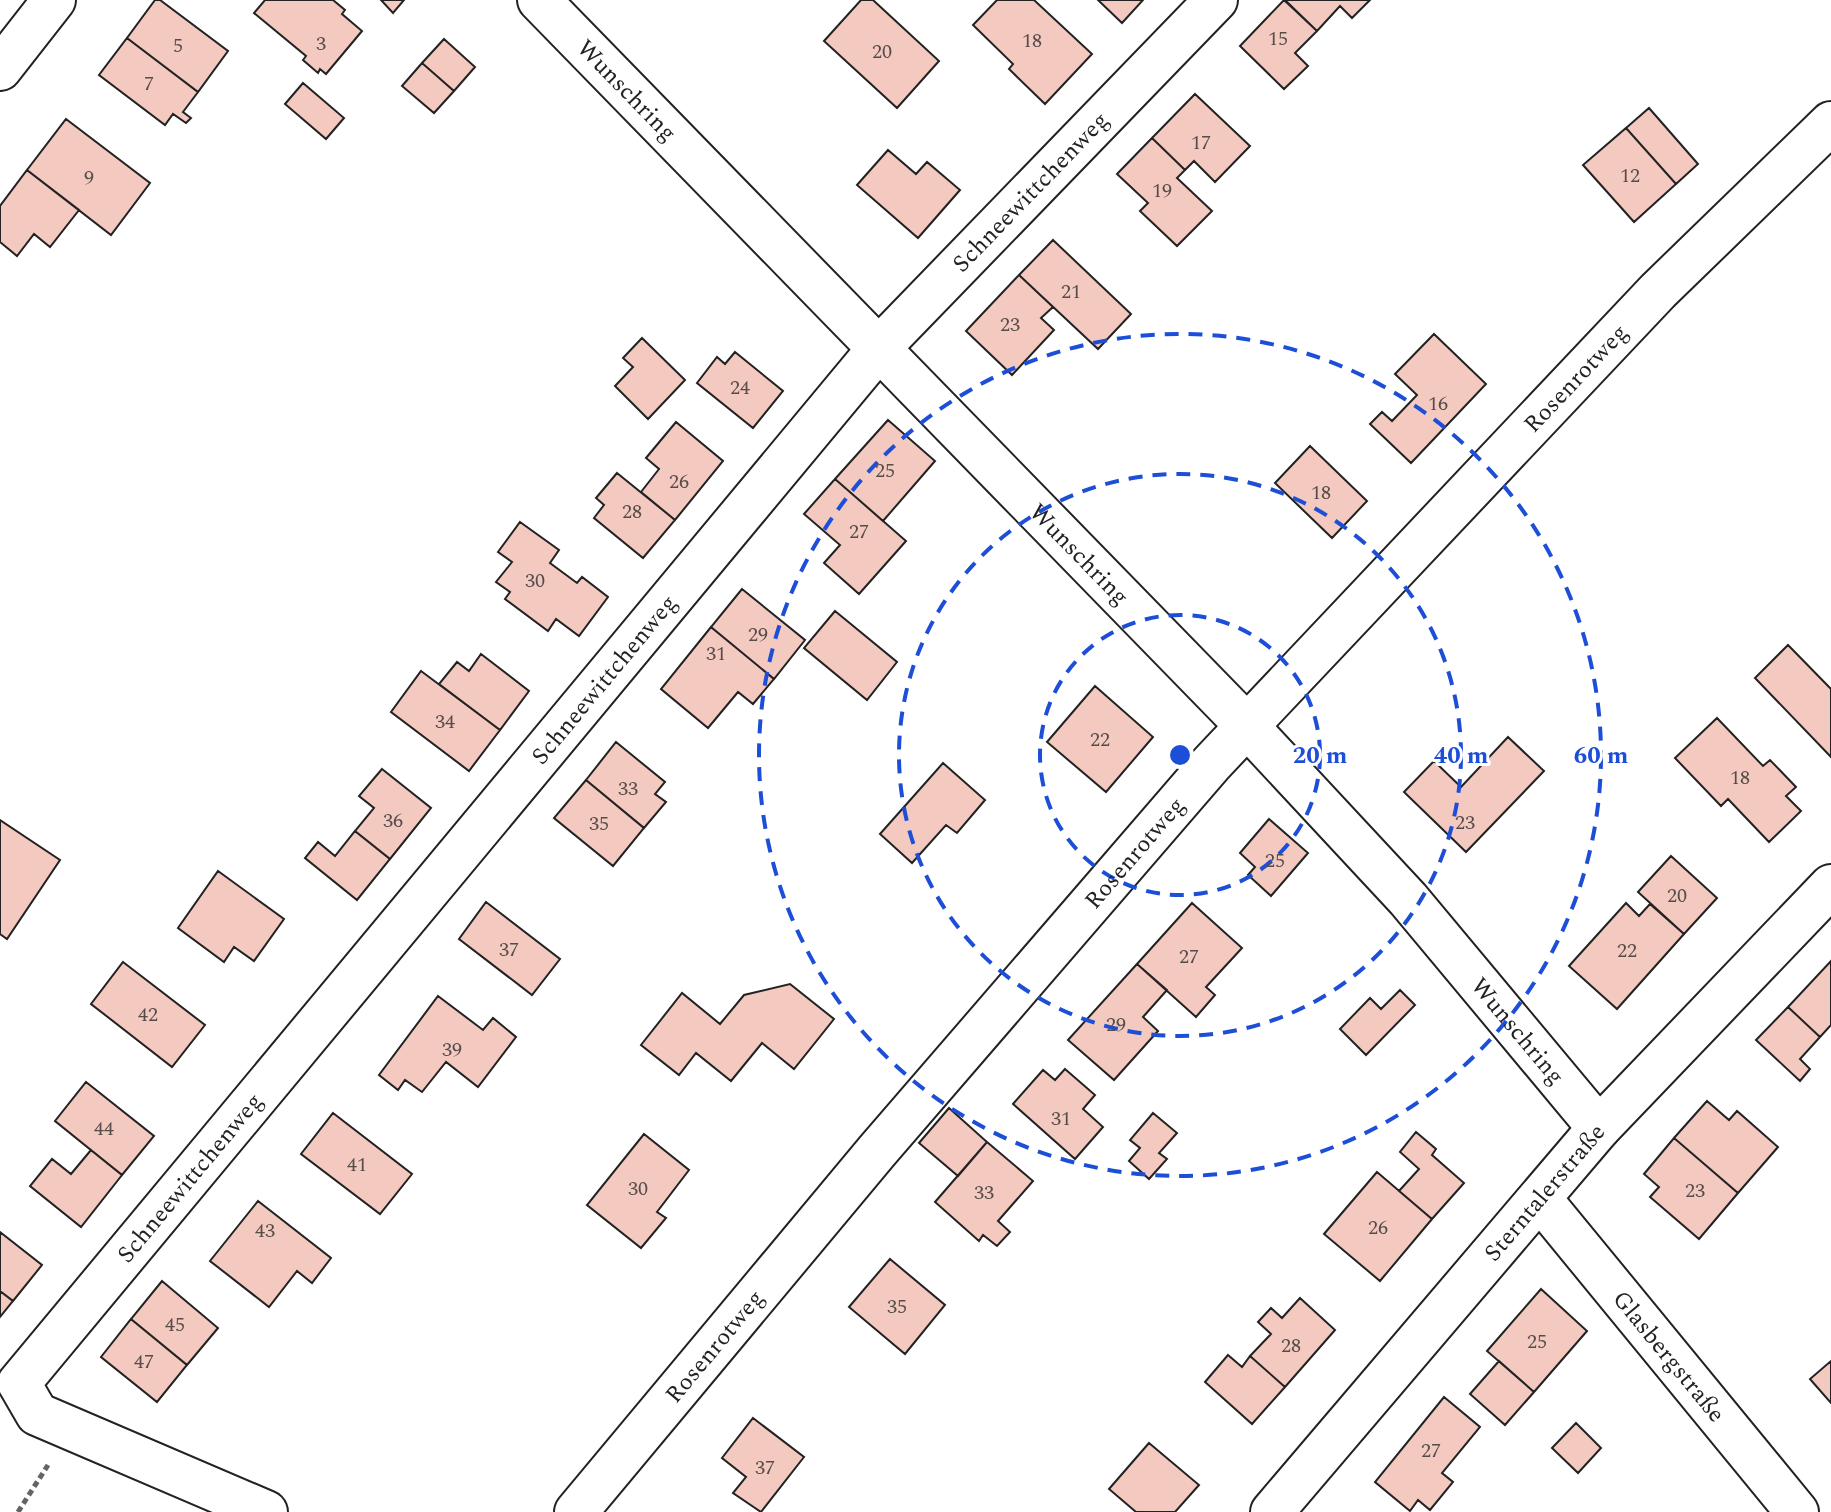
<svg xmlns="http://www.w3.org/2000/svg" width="1831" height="1512" font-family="Spectral,serif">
<rect width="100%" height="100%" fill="#fff"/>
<!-- building -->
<path fill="#f3c9c0" stroke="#222" stroke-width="2" d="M155 0H160L228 51 198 92 127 38Z
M265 0H333L345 10 342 14 362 31 326 74 320 69 318 73 303 60 306 56 254 13Z
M381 0H404L393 13Z
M861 0H873L939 61 897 108 824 41Z
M997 0H1034L1092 54 1045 104 1009 69 1013 64 973 25Z
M1098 0H1143L1122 23Z
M1284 0 1317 31 1295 53 1308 66 1284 89 1240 46Z
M1285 0H1370L1352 18 1340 6 1317 31Z
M127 38 198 92 183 112 191 118 186 123 173 114 165 125 99 75Z
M444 39 475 67 454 91 422 63Z
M422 63 454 91 434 113 402 86Z
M303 83 344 118 326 139 285 104Z
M1195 94 1250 146 1215 182 1194 161 1185 170 1152 138Z
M1649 108 1698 164 1676 184 1626 128Z
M66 119 150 183 111 235 27 170Z
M1626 128 1676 184 1634 222 1583 165Z
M1152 138 1185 170 1177 178 1212 211 1177 246 1140 211 1148 203 1117 174Z
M888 150 916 174 927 162 960 190 918 238 857 185Z
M27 170 79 210 50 247 34 234 17 256 0 242V206Z
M1053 240 1131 314 1098 349 1019 275Z
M1019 275 1053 307 1041 318 1054 330 1012 375 966 331Z
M1434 334 1486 384 1411 463 1370 424 1382 412 1392 421 1417 395 1395 374Z
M642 338 685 380 648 419 615 386 633 367 623 358Z
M735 352 783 391 753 428 697 383 717 357 725 364Z
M888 420 935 461 883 521 835 479Z
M676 422 723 461 675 520 641 492 659 469 646 458Z
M1310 446 1367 501 1332 538 1275 483Z
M617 473 675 520 643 558 594 518 604 505 596 498Z
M835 479 906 541 859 594 824 563 840 545 804 514Z
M520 522 559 550 550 563 577 583 582 577 608 597 579 636 556 619 548 631 505 599 510 592 496 582 512 562 498 552Z
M742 589 805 640 774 679 711 627Z
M835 611 897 662 867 700 804 648Z
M711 627 774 679 753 704 738 692 708 728 661 689Z
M1788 645 1831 689V757L1755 678Z
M481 654 529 691 500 730 439 684 457 662 469 671Z
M421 671 500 730 469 771 391 712Z
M1095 686 1153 737 1106 792 1047 742Z
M1717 718 1763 766 1770 760 1796 787 1786 796 1801 811 1769 842 1728 799 1721 806 1675 758Z
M1508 737 1544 771 1466 852 1404 792 1434 761 1461 787Z
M616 742 665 782 655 794 666 802 644 828 586 780Z
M943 763 985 800 957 833 946 825 912 863 880 834Z
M382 769 431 808 390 859 355 831 374 808 359 796Z
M586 780 644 828 613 866 554 818Z
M1269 819 1308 853 1271 896 1248 875 1255 867 1240 853Z
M0 820 60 860 7 939 0 934Z
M355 831 390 859 357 900 305 858 318 842 335 856Z
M1671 856 1717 898 1684 934 1638 892Z
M218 871 284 919 254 961 234 947 224 962 178 928Z
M486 902 560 959 532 995 459 939Z
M1192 903 1242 948 1206 987 1215 995 1196 1017 1137 964Z
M1626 903 1639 916 1650 904 1684 934 1617 1009 1569 966Z
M1831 961V1025L1820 1037 1788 1007Z
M123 962 205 1025 172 1067 91 1004Z
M1137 964 1167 990 1143 1017 1158 1031 1114 1080 1068 1040Z
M790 984 834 1019 794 1069 762 1043 731 1081 696 1053 679 1075 641 1045 682 993 720 1024 744 995Z
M1400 990 1415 1005 1366 1055 1340 1029 1370 998 1381 1009Z
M438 996 483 1030 493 1018 516 1037 478 1087 446 1062 422 1092 405 1080 398 1090 379 1075Z
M1788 1007 1820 1037 1800 1059 1810 1069 1800 1081 1756 1040Z
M1065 1069 1095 1095 1083 1109 1103 1127 1075 1159 1013 1104 1043 1070 1055 1080Z
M86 1082 154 1136 122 1175 55 1121Z
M1707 1101 1729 1120 1737 1111 1778 1147 1738 1193 1674 1138Z
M949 1108 987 1142 958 1176 919 1143Z
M333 1113 412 1174 380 1214 301 1154Z
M1153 1113 1177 1133 1159 1153 1167 1159 1149 1179 1129 1161 1140 1148 1130 1140Z
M1416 1132 1436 1149 1432 1155 1464 1183 1432 1219 1399 1191 1419 1169 1400 1152Z
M644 1134 689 1170 657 1212 666 1218 641 1248 587 1205Z
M1674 1138 1738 1193 1699 1239 1650 1197 1659 1187 1644 1174Z
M987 1142 1033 1181 998 1221 1010 1232 997 1246 983 1235 979 1241 935 1202Z
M91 1150 122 1175 81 1227 30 1186 52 1159 71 1174Z
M1377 1172 1432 1219 1380 1281 1324 1234Z
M258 1201 331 1258 312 1283 297 1271 269 1307 210 1261Z
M0 1232 42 1265 13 1301 0 1291Z
M890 1259 945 1305 905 1354 849 1307Z
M162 1281 218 1328 187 1365 131 1319Z
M1541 1289 1587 1331 1534 1392 1487 1351Z
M0 1291 13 1301 0 1317Z
M1300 1298 1335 1330 1285 1387 1250 1356 1271 1334 1258 1322 1271 1308 1282 1318Z
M131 1319 187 1365 157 1402 101 1357Z
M1228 1355 1242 1367 1250 1356 1285 1387 1252 1424 1205 1382Z
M1499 1361 1534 1392 1505 1425 1470 1394Z
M1831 1361V1403L1810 1379Z
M1444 1397 1480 1427 1442 1473 1453 1482 1430 1510 1418 1500 1410 1511 1375 1482Z
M753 1418 804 1457 761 1512 733 1493 746 1477 722 1458Z
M1576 1423 1601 1448 1578 1473 1552 1448Z
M1149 1443 1199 1485 1175 1512H1136L1109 1489Z"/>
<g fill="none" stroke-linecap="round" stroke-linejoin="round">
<defs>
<g id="street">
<path id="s1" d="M539 0 1247 726 1408 899 1599 1128"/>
<path d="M0 69 54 0"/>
<path id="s2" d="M1541 1200 1797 1512"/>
<path id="s3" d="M266 1512 37 1414 19 1383 881 346 1216 0"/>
<path id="s4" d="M576 1512 877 1151 1212 763 1658 291 1831 123"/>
<path id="s5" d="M1272 1512 1599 1128 1831 886"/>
</g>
</defs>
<!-- street casing -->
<use href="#street" stroke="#222" stroke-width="46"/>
<!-- path -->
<path stroke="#646464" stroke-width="5" stroke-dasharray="6 4" stroke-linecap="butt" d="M18 1512 48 1465"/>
<!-- street -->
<use href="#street" stroke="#fff" stroke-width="42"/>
</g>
<!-- distance rings -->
<g fill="none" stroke="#1d4ed8" stroke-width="4" stroke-dasharray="14 10">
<circle cx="1180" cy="755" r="140"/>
<circle cx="1180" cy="755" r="281"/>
<circle cx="1180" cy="755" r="421"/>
</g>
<g text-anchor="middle" stroke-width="6" stroke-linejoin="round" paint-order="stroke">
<!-- number labels -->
<g font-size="20" fill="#564c4a">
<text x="1278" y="45">15</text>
<text x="1032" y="47">18</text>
<text x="321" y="50">3</text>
<text x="178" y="52">5</text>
<text x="882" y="58">20</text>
<text x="149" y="90">7</text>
<text x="1201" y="149">17</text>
<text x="1630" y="182">12</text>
<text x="89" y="184">9</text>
<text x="1162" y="197">19</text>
<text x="1071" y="298">21</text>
<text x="1010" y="331">23</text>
<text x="740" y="394">24</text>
<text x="1438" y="410">16</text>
<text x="885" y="477">25</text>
<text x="679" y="488">26</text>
<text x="1321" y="499">18</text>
<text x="632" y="518">28</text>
<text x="859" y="538">27</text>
<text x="535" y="587">30</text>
<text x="758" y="641">29</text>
<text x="716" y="660">31</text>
<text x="445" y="728">34</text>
<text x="1100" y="746">22</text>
<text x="1740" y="784">18</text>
<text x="628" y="795">33</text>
<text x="393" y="827">36</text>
<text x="1465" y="829">23</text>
<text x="599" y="830">35</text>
<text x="1275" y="867">25</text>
<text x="1677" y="902">20</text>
<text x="509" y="956">37</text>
<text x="1627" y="957">22</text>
<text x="1189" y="963">27</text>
<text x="148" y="1021">42</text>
<text x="1116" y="1031">29</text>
<text x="452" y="1056">39</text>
<text x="1061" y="1125">31</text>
<text x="104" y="1135">44</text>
<text x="357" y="1171">41</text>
<text x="638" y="1195">30</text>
<text x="1695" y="1197">23</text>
<text x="984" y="1199">33</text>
<text x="1378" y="1234">26</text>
<text x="265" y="1237">43</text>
<text x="897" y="1313">35</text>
<text x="175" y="1331">45</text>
<text x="1537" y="1348">25</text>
<text x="1291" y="1352">28</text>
<text x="144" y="1368">47</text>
<text x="1431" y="1457">27</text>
<text x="765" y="1474">37</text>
</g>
<!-- street labels -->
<g font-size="24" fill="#222" stroke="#fff">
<text dy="8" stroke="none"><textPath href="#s1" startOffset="126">Wunschring</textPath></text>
<text dy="8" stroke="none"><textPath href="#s3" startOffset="1848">Schneewittchenweg</textPath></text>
<text dy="8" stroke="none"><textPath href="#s4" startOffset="1512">Rosenrotweg</textPath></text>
<text dy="8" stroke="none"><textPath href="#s1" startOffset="774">Wunschring</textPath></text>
<text dy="8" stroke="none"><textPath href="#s3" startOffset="1200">Schneewittchenweg</textPath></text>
<text dy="8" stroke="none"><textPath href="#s4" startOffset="864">Rosenrotweg</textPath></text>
<text dy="8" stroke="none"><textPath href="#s1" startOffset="1422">Wunschring</textPath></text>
<text dy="8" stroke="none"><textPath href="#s3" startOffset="552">Schneewittchenweg</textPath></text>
<text dy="8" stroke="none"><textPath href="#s5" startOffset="420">Sterntalerstraße</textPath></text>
<text dy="8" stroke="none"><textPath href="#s4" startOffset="216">Rosenrotweg</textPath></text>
<text dy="8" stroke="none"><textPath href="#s2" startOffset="202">Glasbergstraße</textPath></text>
</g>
</g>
<circle cx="1180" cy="755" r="12" fill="#1d4ed8" stroke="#fff" stroke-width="4"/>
<g font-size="24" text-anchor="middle" font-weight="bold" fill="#1d4ed8" stroke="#fff" stroke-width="6" stroke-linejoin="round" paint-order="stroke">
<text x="1320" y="763">20 m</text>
<text x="1461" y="763">40 m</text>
<text x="1601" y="763">60 m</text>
</g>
</svg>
